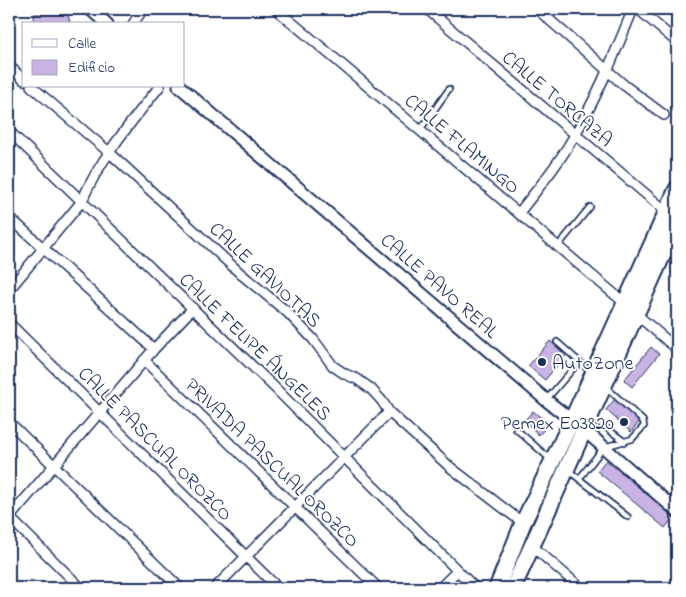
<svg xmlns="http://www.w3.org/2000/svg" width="686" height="597" font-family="'Indie Flower',sans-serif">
<rect width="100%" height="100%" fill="#fff"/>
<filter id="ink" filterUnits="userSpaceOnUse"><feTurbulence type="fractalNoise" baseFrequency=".02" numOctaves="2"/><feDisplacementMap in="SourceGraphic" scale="10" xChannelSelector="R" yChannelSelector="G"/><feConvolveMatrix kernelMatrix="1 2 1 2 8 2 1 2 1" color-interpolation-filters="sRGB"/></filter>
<g filter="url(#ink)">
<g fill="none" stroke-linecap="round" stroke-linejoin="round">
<!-- stream -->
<path stroke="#538ba3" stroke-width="2.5" d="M451 588 458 581"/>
</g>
<!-- building -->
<path fill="#c8b3e3" stroke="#1b2f5e" d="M40 9H64L69 18 70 24H34V16Z
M550 341 566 355 545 380 528 366Z
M651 347 659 354 632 387 624 380Z
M615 399 640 421 631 432 606 410Z
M533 411 549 424 539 435 524 421Z
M606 460 674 517 665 528 597 471Z"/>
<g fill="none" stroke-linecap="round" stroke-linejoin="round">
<defs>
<path id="service" d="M420 130 449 89
M558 246 590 207
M557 342 590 371
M546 400 579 362
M592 417 625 442
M516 429 550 459
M569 471 628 517
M579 479 604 447 632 439 644 426 643 421 607 388"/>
<path id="minor" d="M276 9 626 304
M427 9 667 212
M537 9 624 85 664 115
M638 9 677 42
M133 24 143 9
M9 66 24 80
M31 86 110 153 241 274 287 312 313 339 333 366 345 374 357 379 371 389 382 401 389 412 450 467 523 523
M9 131 274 387 475 588
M519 213C535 192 553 171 567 148 594 105 614 56 633 9
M9 217 154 349
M9 290 82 201C99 160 132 121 160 86
M636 314 677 349
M9 323 278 588
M144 360 378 588
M9 422 180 588
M9 517 81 588
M9 518 154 349 193 308
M532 546 581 588
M215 588 389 412
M440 588 457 571"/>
<path id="tertiary" d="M90 9 107 24
M179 86 546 400 583 429 677 511"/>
<path id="primary" d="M497 588 523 523 572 420 677 189
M513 588 677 223"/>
</defs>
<!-- service casing -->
<use href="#service" stroke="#1b2f5e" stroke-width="8"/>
<!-- minor casing -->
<use href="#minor" stroke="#1b2f5e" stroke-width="12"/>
<!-- tertiary casing -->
<use href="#tertiary" stroke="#1b2f5e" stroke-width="15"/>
<!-- primary casing -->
<use href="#primary" stroke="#1b2f5e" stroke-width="19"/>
<!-- service -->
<use href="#service" stroke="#fff" stroke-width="4.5"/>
<!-- minor -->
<use href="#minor" stroke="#fff" stroke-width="9"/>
<!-- tertiary -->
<use href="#tertiary" stroke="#fff" stroke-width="11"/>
<!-- primary -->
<use href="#primary" stroke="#fff" stroke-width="15"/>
</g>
</g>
<!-- markers -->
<g fill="#1b2f5e" stroke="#fff" stroke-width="2">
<circle cx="542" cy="362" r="5"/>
<circle cx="624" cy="422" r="5"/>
</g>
<g text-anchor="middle" stroke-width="4" stroke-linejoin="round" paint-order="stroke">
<!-- street labels -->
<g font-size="20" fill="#1b2f5e" stroke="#fff">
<text transform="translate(558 98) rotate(40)" y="7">CALLE TORCAZA</text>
<text transform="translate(463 143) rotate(40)" y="7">CALLE FLAMINGO</text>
<text transform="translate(266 274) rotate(43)" y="7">CALLE GAVIOTAS</text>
<text transform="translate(440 285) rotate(41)" y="7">CALLE PAVO REAL</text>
<text transform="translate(256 346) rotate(44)" y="7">CALLE FELIPE ÁNGELES</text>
<text transform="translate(156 443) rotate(45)" y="7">CALLE PASCUAL OROZCO</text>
<text transform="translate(273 462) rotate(44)" y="7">PRIVADA PASCUAL OROZCO</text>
</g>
<!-- poi labels -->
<g font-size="20" fill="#1b2f5e" stroke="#fff" text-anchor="start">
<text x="552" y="369">AutoZone</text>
<text x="614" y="429" text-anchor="end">Pemex E03820</text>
</g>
</g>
<!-- margin -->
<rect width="686" height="597" fill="none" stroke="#fff" stroke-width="30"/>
<rect x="15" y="15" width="656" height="567" fill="none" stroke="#1b2f5e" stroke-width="2" filter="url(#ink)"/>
<!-- legend -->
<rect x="22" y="22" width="162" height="65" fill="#ffffff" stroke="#a4acbf"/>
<rect x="32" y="39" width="25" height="8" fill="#ffffff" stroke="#a4acbf"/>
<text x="68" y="48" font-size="15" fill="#1b2f5e">Calle</text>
<rect x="32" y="60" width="25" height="15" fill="#c8b3e3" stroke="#a4acbf"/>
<text x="68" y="72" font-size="15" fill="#1b2f5e">Edificio</text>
</svg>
